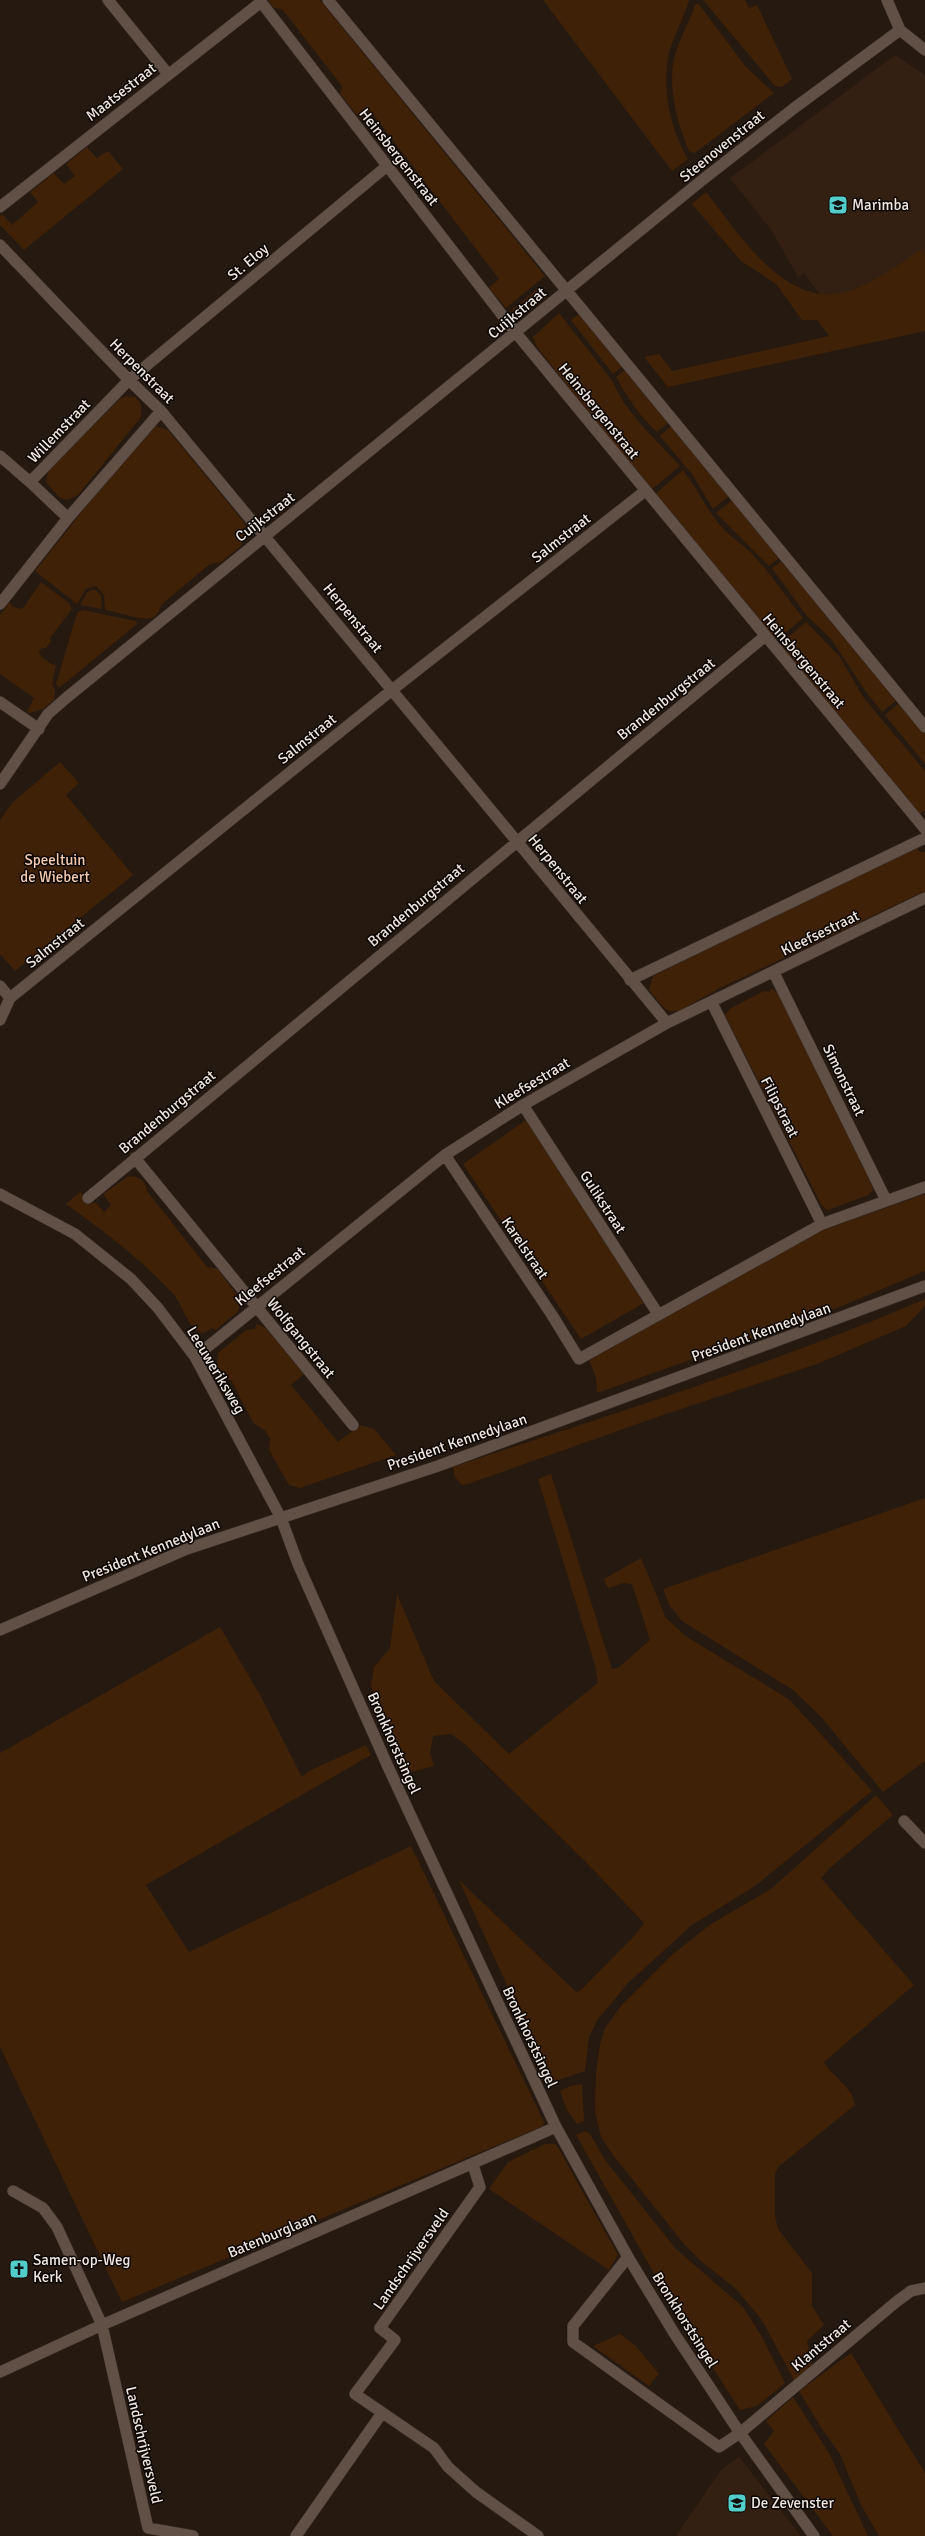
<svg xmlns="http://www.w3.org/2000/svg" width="925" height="2536" font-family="Signika,sans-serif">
<rect width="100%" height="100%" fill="#26190f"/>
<!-- built -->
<path fill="#332012" d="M895 55 925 75V254L831 309 804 273 798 277 772 231 730 178Z
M739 2457 801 2536H676L721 2470Z"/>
<!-- green -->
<path fill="#3f2108" d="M268 0H320L545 276 506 308 489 288 499 279 373 114 362 121 340 94 342 86 282 9 274 8Z
M543 0H689C684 19 671 40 668 58 662 91 671 131 688 159L672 171Z
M703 0H745L749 8 757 5 792 79 782 87 775 86Z
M698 3 746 67 774 93 695 153 689 151C678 125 669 93 673 64 676 44 689 24 695 5Z
M87 147 97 158 108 151 123 169 24 250 0 225V216L2 214 12 225 38 202 30 192 54 173 64 184 75 176 66 164Z
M706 192C736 230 780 301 836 294 866 290 897 265 922 249L925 256V331L668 387 644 357 659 354 672 371 829 336 817 320H802L776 284 741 261 692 204Z
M538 288 546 297 544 299 525 313 510 312Z
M559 313 611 379 624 403 643 427 680 466 651 490 537 347 533 337Z
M579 314 622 367 613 374 571 320Z
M625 370 668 423 657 432C639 416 628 398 616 377Z
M126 396 135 397 141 404V417L78 495 67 500 59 497 46 482 48 471 118 400Z
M156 426 168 430 243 521 247 531 241 546 221 562 210 564 162 604C159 609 159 614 154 617 145 622 117 612 105 610L104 595 96 586 86 589 77 604 35 571 145 432Z
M671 426 729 496 713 509 692 474 660 436Z
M683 470C697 488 706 509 721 526 730 537 744 545 753 555 772 575 786 597 803 618L776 641 655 494Z
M732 500 779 558 769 566 716 513Z
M781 561 897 700 882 712 866 692 831 639 807 616 772 568Z
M41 582 69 603 72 609 50 638 51 641 46 648H42L39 651 40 655 51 664 56 665 52 684 55 691 54 700 43 709 29 713 27 712 34 698 0 674V615L10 602 12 606 19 609 24 607Z
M94 589 101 595 102 609 80 605 87 592Z
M82 610 136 621 137 624 59 688 56 684 77 613Z
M806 622 840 657 863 697 925 771V810L920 814 779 645Z
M899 703 925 735V764L885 715Z
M60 762 79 783 66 795 133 875 15 971 0 954V820L12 803Z
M918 846V851L925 852V891L718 989 679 1011H670L664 1008 649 990 653 976Z
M771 988 779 995 872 1181 873 1190 868 1195 828 1210 822 1206 725 1015 731 1008 764 991 770 992Z
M526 1120 644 1303 581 1339 463 1164Z
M127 1177C138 1175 145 1180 147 1191L207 1267 218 1269 241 1301 238 1311 216 1330 212 1328 203 1333C187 1329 184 1307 174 1295 142 1260 105 1232 66 1204L80 1192 91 1204 95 1202 104 1212 111 1205 103 1194Z
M925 1194V1271L842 1306 597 1393 596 1378 589 1360 809 1235Z
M925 1299V1306L906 1326 817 1364 660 1416 468 1484 462 1485 455 1477 453 1467C611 1414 772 1365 925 1299Z
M256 1324 266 1328 304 1374 291 1385 338 1442 360 1425 374 1429 396 1455 300 1488 289 1485 269 1450 270 1439 265 1430 254 1424 231 1380 221 1375 217 1367 218 1353 246 1330 255 1329Z
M551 1474 612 1669 618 1668 650 1640 632 1584 623 1583 609 1588 606 1585 604 1579 641 1558 666 1618 687 1637 790 1700 872 1791 755 1886 692 1925 628 1983 598 2019 589 2037 585 2071 553 2082 516 2005 459 1880 576 1992 580 1991 637 1933 644 1923 584 1860 466 1745 451 1734 433 1736 430 1752 434 1766 411 1772 371 1686 374 1667 390 1648 397 1594 434 1681 509 1754 598 1683 595 1665 538 1479Z
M925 1498V1761L883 1792 822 1718 793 1690 682 1621 669 1605 663 1589Z
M220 1627 260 1695 302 1777 309 1771 366 1745 371 1755 146 1885 189 1952 411 1846 544 2122 543 2126 122 2302 0 2047V1753Z
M876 1795 893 1815 831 1867 821 1878 914 1985 824 2062C832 2076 854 2089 855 2105L778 2167 775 2174V2216L778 2229 812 2273V2306L824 2325 807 2341 813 2367 795 2382 762 2320 736 2289 701 2261 684 2244 613 2155 601 2137 595 2111 596 2072 600 2044 605 2028 621 2006 673 1954 711 1924 771 1889Z
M582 2084 584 2121 577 2124 567 2110 560 2091 571 2086Z
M585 2131 590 2134 605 2160 676 2249 743 2307 762 2337 785 2383 757 2406 740 2410 669 2300 576 2135Z
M545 2144H556L618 2255 609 2270 489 2189 508 2162Z
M620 2334 636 2346 659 2374 649 2386 593 2346Z
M851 2353 925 2473V2536H879L861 2505 840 2454 822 2429 799 2391Z
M793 2397 829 2453 868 2536H833L764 2444 774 2431 766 2421Z"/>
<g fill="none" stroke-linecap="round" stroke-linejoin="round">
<defs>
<path id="pedestrian" d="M380 2328 392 2311"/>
<path id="minor" d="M108 0 168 74
M328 0 925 727
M887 0 900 30 925 50
M0 207 261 2 516 333 925 829
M0 245 129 380 161 411 667 1023
M0 456 30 482
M68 518 30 482 129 380 387 166
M0 604 68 518 161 411
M0 702 39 729
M0 784 48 714 65 699 701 181 793 109 900 30
M774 973 886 1200
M630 980 925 838
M0 986 10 998
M712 1003 822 1224
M0 1020 10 998 392 690 645 491
M523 1105 658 1314
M445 1155 552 1315 579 1359 822 1224 925 1187
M135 1158 353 1425
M0 1194 75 1234 131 1279 158 1308 195 1357 281 1518
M88 1198 764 637
M195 1357 445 1155 523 1105 667 1023 925 898
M904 1821 925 1843
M13 2191 43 2208 57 2227 102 2325 148 2528 193 2536
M628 2257 573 2326V2342L719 2447 740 2433 896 2302 911 2291 925 2288
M392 2311 480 2187 473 2165
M380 2328 395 2340 355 2394 434 2448 448 2467 476 2492 538 2536
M0 2372 102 2325 556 2127
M296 2536 382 2413"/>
<path id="tertiary" d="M281 1518 298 1564 389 1769 556 2127 628 2257 674 2333 740 2433 814 2536
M0 1630 187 1549 438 1466 925 1286"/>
</defs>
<!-- pedestrian casing -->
<use href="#pedestrian" stroke="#3c312d" stroke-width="12"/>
<!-- minor casing -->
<use href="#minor" stroke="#3c312d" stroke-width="12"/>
<!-- tertiary casing -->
<use href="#tertiary" stroke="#3c312d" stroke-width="12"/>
<!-- pedestrian -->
<use href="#pedestrian" stroke="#615045" stroke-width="11"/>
<!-- minor -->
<use href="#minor" stroke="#615045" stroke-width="11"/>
<!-- tertiary -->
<use href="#tertiary" stroke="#615045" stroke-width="11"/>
</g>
<!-- icons -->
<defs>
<symbol id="school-square" viewBox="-11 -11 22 22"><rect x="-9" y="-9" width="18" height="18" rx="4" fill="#53cdc9" stroke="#0b0603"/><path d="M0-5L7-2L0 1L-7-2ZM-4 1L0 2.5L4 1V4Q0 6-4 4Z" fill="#111"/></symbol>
<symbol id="church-square" viewBox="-11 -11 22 22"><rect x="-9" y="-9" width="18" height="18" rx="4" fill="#53cdc9" stroke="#0b0603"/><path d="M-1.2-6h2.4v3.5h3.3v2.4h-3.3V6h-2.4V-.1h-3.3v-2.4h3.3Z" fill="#111"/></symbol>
</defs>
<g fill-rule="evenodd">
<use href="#school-square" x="827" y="194" width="22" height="22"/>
<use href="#church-square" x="8" y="2258" width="22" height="22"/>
<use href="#school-square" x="726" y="2492" width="22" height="22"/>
</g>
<g text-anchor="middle" stroke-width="3" stroke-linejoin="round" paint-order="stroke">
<!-- street labels -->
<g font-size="15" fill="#f0e6df" stroke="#0b0603">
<text transform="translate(121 92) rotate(-38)" y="5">Maatsestraat</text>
<text transform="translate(722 146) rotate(-39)" y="5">Steenovenstraat</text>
<text transform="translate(399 157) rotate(52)" y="5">Heinsbergenstraat</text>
<text transform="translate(248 262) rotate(-40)" y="5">St. Eloy</text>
<text transform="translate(517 313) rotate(-40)" y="5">Cuijkstraat</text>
<text transform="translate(142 371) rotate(45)" y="5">Herpenstraat</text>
<text transform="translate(599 411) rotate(51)" y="5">Heinsbergenstraat</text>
<text transform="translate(59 431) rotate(-46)" y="5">Willemstraat</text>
<text transform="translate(265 517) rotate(-38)" y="5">Cuijkstraat</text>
<text transform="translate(561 538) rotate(-38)" y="5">Salmstraat</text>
<text transform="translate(353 618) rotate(51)" y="5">Herpenstraat</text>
<text transform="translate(804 661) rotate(50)" y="5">Heinsbergenstraat</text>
<text transform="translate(666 699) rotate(-39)" y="5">Brandenburgstraat</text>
<text transform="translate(307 739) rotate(-39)" y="5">Salmstraat</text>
<text transform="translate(558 869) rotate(51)" y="5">Herpenstraat</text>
<text transform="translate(416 905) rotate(-40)" y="5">Brandenburgstraat</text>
<text transform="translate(820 933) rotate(-26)" y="5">Kleefsestraat</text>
<text transform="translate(55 943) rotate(-39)" y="5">Salmstraat</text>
<text transform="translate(844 1080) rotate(64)" y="5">Simonstraat</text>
<text transform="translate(532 1083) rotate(-31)" y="5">Kleefsestraat</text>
<text transform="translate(780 1107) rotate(63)" y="5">Filipstraat</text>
<text transform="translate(167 1112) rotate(-40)" y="5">Brandenburgstraat</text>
<text transform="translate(603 1202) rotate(57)" y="5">Gulikstraat</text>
<text transform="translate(525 1248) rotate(56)" y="5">Karelstraat</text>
<text transform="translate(270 1276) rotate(-39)" y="5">Kleefsestraat</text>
<text transform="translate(761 1332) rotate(-20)" y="5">President Kennedylaan</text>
<text transform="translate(301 1338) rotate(51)" y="5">Wolfgangstraat</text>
<text transform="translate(216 1370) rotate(59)" y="5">Leeuweriksweg</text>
<text transform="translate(457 1442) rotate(-19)" y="5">President Kennedylaan</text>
<text transform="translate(151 1550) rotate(-22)" y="5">President Kennedylaan</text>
<text transform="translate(394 1743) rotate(66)" y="5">Bronkhorstsingel</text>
<text transform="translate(530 2037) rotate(65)" y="5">Bronkhorstsingel</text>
<text transform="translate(272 2235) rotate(-23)" y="5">Batenburglaan</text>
<text transform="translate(411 2259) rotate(-55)" y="5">Landschrijversveld</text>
<text transform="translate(685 2320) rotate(58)" y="5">Bronkhorstsingel</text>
<text transform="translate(821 2345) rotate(-40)" y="5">Klantstraat</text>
<text transform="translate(144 2445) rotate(77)" y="5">Landschrijversveld</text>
</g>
<!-- poi labels -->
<g font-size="15" fill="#f0e6df" stroke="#0b0603" text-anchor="start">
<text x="852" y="210">Marimba</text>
<text x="33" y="2265">Samen-op-Weg<tspan x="33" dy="17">Kerk</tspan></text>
<text x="751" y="2508">De Zevenster</text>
</g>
<!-- park labels -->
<g font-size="15" fill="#f5cbae" stroke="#0b0603">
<text x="55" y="865">Speeltuin<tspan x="55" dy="17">de Wiebert</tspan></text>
</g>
</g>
</svg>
